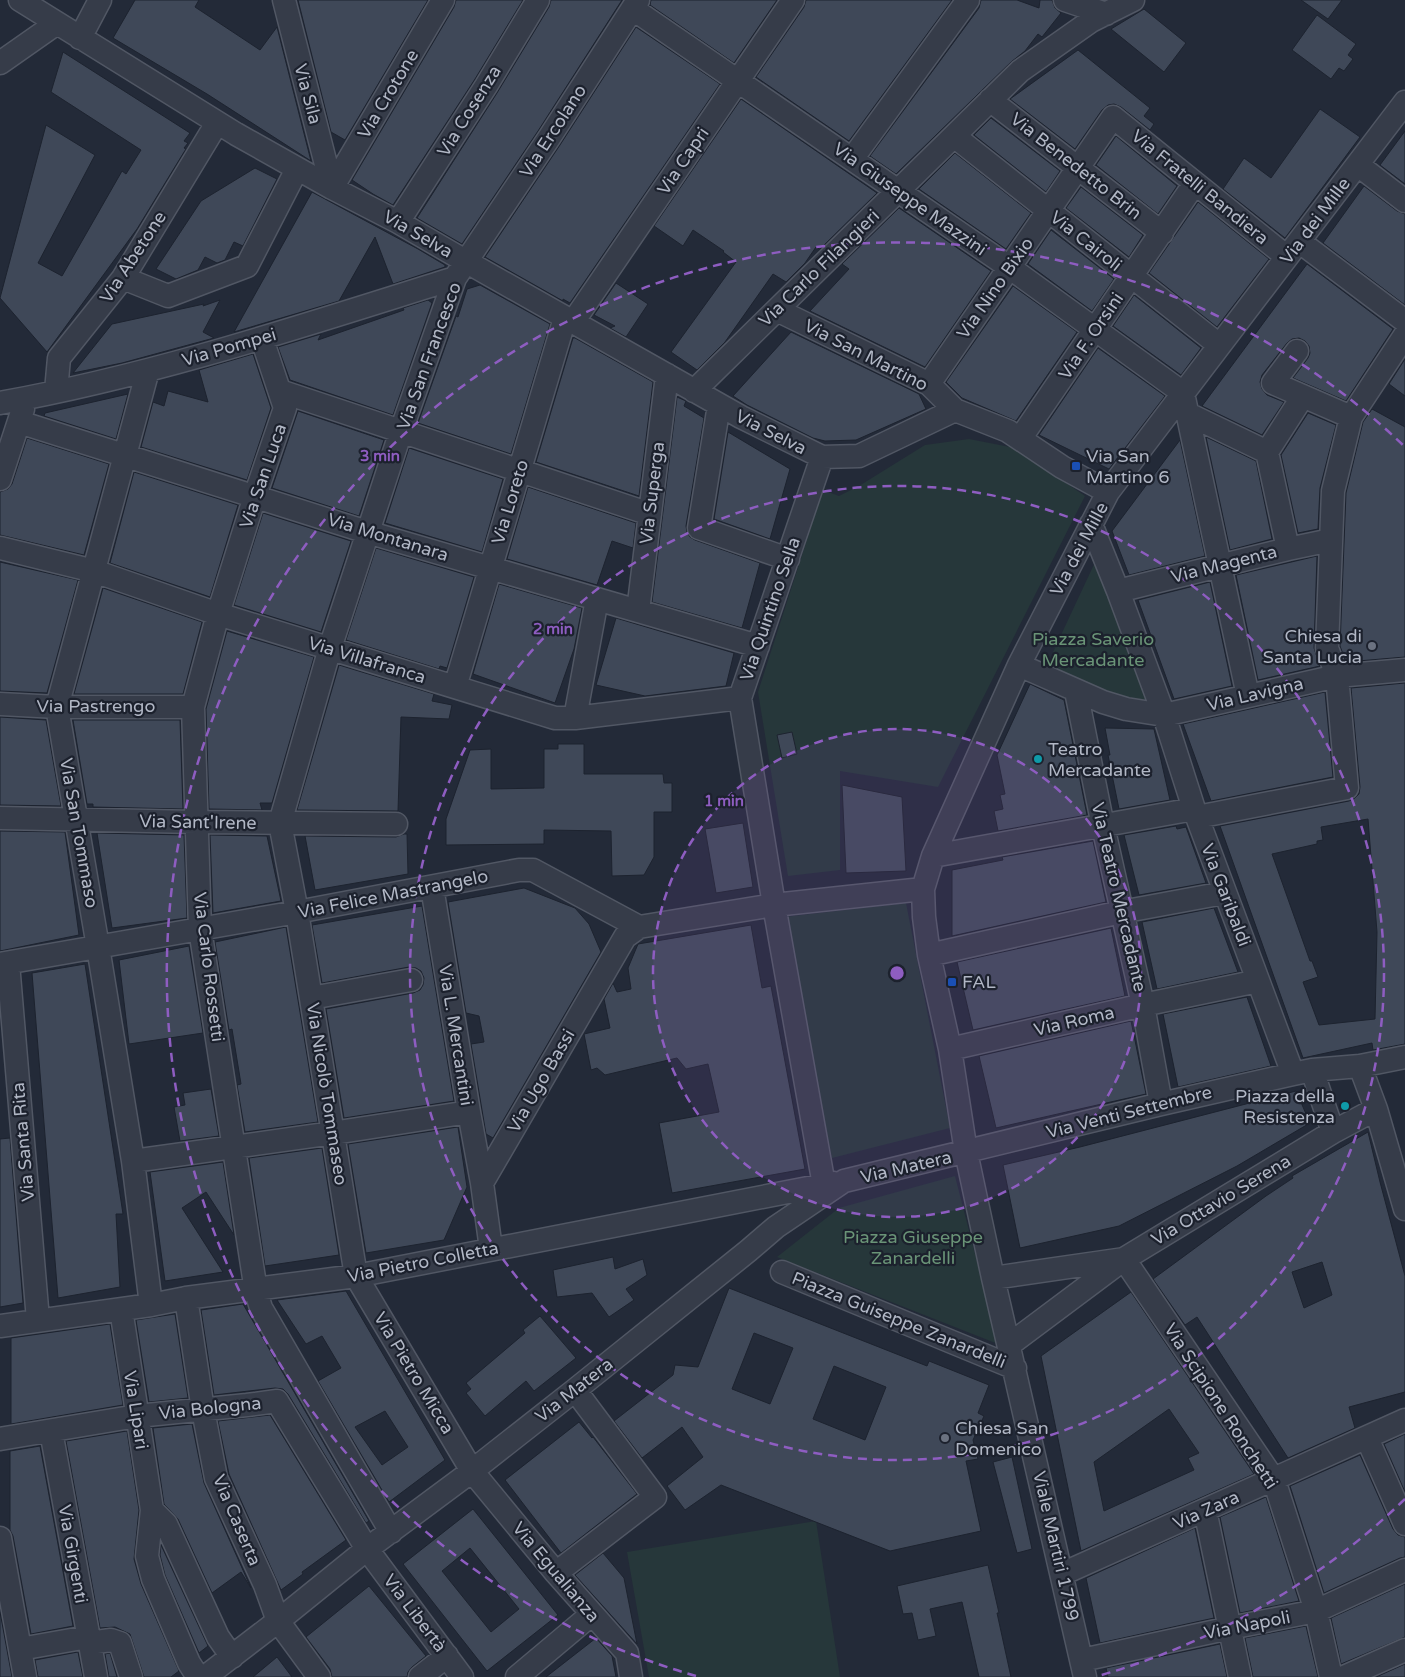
<svg xmlns="http://www.w3.org/2000/svg" width="1405" height="1677" font-family="'Varela Round',sans-serif">
<rect width="100%" height="100%" fill="#232a38"/>
<!-- green -->
<path fill="#26373a" d="M969 439 1015 448 1085 496 938 787 840 771V870L788 876 758 692 823 490 839 496 859 486 925 445Z
M1097 558 1148 700 1100 694 1047 665Z
M906 903 950 1128 832 1158 784 917Z
M955 1176 998 1344 777 1257 839 1208Z
M816 1521 840 1677H649L627 1552Z"/>
<!-- building -->
<path fill="#3f4858" stroke="#1d232f" fill-rule="evenodd" d="M135 0H199L195 7 260 50 277 27 311 161 207 94 113 38Z
M298 0H428L345 140 331 132Z
M456 0H523L475 79 393 205 373 194 352 180 454 7Z
M551 0H622L538 131 462 244 417 218 497 93 549 7Z
M651 0H777L734 63 650 5Z
M806 0H952L849 141 756 77 804 7Z
M981 0H1017L1039 8 1040 0H1052L1055 8 1061 13 1042 37 1038 34 1025 51 1011 62 896 174 870 156 979 8Z
M1301 0H1342L1328 19Z
M1144 9 1186 43 1164 72 1111 29Z
M1317 15 1356 44 1348 55 1353 59 1344 71 1339 68 1331 79 1292 50Z
M636 27 720 84 570 303 563 299V301L485 257 560 145Z
M1078 50 1150 108 1144 116 1154 124 1150 130 1121 107 1114 104 1108 105 1102 110 1075 149 1010 99Z
M63 52 190 133 184 141 188 143 184 148 186 149 184 152 137 229 47 352 0 298 46 125 95 155 38 263 62 276 122 171 126 174 141 150 51 92Z
M741 99 877 193 820 249 816 247 805 263 786 282 773 274 725 342 697 370 671 352 736 262 723 252 724 251 693 230 683 246 654 226Z
M1320 109 1360 137 1285 238 1223 189 1244 158 1271 178Z
M991 118 1060 171 1046 192 974 135Z
M1405 131V184L1380 165Z
M1116 136 1177 186 1158 214 1096 165Z
M955 153 1031 213 1006 249 919 189Z
M255 168 277 179 243 246 234 242 225 260 217 263 205 257 198 270 176 279 156 269 201 201Z
M1364 186 1397 211 1405 214V305L1323 243Z
M1081 187 1143 235 1129 257 1066 208Z
M312 192 418 249 445 265V267L393 284 375 237 339 301 234 332Z
M1198 202 1269 259 1217 327 1149 273Z
M899 208 991 271 925 367 810 311 849 269 842 264Z
M1051 230 1114 279 1092 311 1028 264Z
M1307 264 1393 329 1346 401 1293 378 1308 358 1310 353 1309 346 1305 341 1299 338 1292 339 1287 343 1262 375 1260 382 1262 389 1267 395 1284 402 1262 435 1202 406Z
M616 283 648 304 626 337 610 328 615 326 594 315Z
M480 285 550 324 511 454 418 423 456 316 458 317 467 289Z
M1013 286 1077 332 1016 421 962 398 946 382Z
M1134 295 1201 348 1181 375 1113 326Z
M220 300 203 332 214 338 122 363 73 373 112 324 204 304 203 306Z
M428 300 432 303 393 415 290 380 278 347 321 334 318 340 404 310 403 308Z
M791 332 919 394 926 409 856 440 825 441 813 438 747 405 733 396Z
M573 338H575L653 382 639 496 536 462Z
M1098 348 1165 396 1109 469 1039 435Z
M253 354 271 408 247 480 141 447 153 402 164 406 168 391 208 402 199 370Z
M1405 359V396L1389 384Z
M128 394 116 439 44 416 45 413Z
M677 397 686 401 684 406 704 418 686 526 687 532 690 537 695 540 760 563 742 628 652 602Z
M1372 409 1405 427V657L1346 662 1340 646 1346 493 1363 422Z
M298 411 384 440 359 516 272 488Z
M1308 413 1336 425 1320 488 1318 529 1298 533 1281 455Z
M728 432 790 469 770 539 714 519Z
M1206 437 1256 461 1272 539 1230 550Z
M27 438 109 464 84 555 0 535V492L8 489 12 484Z
M1180 440 1205 556 1129 575 1112 531Z
M409 448 503 479 482 552 385 523Z
M134 472 238 505 210 597 110 563Z
M528 487 636 523 633 548 612 541 597 585 507 559Z
M263 513 351 541 321 632 234 605Z
M376 548 474 577 447 668 440 666 439 669 346 640Z
M1317 556 1314 648 1320 666 1258 680 1236 575Z
M0 562 78 580 47 693 0 691Z
M1210 582 1232 686 1174 699 1138 600Z
M499 584 582 608 574 649 555 703 473 674Z
M103 588 202 622 183 694H74Z
M616 618 734 653 726 686 645 696 596 685Z
M227 631 314 657 272 803H260L262 810 209 809 206 709Z
M339 665 434 694 432 701 452 705 449 719 401 717 398 811 297 810Z
M1405 683V1044L1373 1050 1372 1043 1303 1058 1220 826 1349 801 1355 798 1359 794 1360 787 1351 688ZM1368 819 1377 932 1375 1019 1319 1025 1303 982 1318 977 1312 961H1310L1272 854 1317 844V841L1323 840 1321 827Z
M1030 684 1064 700 1087 815 998 831 994 811 1003 809 1000 795 1005 794 997 755Z
M1325 692 1333 777 1211 801 1183 724Z
M0 717 46 720 61 806 0 805Z
M73 720H180L183 809 93 807V804H87Z
M1105 728 1154 729 1170 800 1119 809 1108 755H1110Z
M792 732 797 754 782 758 777 735Z
M558 744H584V774H663L664 783H672V812H654V857L644 875 612 876 611 831 544 830V844L446 845V819L470 750 491 749V789L544 788V749H558Z
M842 785 902 797 906 871 846 873Z
M743 823 753 887 716 893 705 829Z
M1176 826 1177 829 1186 827 1206 883 1139 895 1124 835Z
M0 831 65 832 79 935 0 951Z
M97 833 184 835 187 918 112 928Z
M404 834H407L408 874 315 890 305 836 396 837Z
M210 835 267 836 281 901 213 913Z
M1093 841 1106 902 952 936V870L1003 860 1002 857Z
M524 888 575 908 589 924 601 952 493 1138 486 1134 471 1044 484 1042 479 1016 466 1013 448 902Z
M422 906 454 1101 344 1118 326 1009 413 993 420 990 423 985 424 978 421 971 416 968 409 967 322 983 312 925Z
M1214 908 1238 972 1157 989 1142 922Z
M751 925 762 988 771 986 805 1169 672 1193 659 1123 719 1112 708 1064 686 1069 677 1058 605 1075 597 1068 591 1070 584 1034 610 1028 604 999 613 983 617 992 631 989 628 968 638 944Z
M286 927 318 1122 245 1132 237 1085 241 1084 232 1029 229 1030 215 942Z
M1111 928 1125 996 973 1030 957 962Z
M189 946 203 1033 129 1044 119 960Z
M85 964 123 1214H116L120 1287 58 1298 32 973Z
M1247 997 1271 1066 1178 1087 1163 1014Z
M1131 1021 1146 1094 996 1128 979 1056Z
M211 1089 219 1136 180 1141 174 1107 185 1105 183 1093Z
M1296 1091 1310 1123 1237 1166 1119 1226 1020 1248 1003 1165 1080 1147Z
M458 1127 467 1187 444 1240 366 1253 348 1144Z
M1368 1132 1380 1182 1405 1276V1392L1349 1407 1355 1428 1288 1458 1197 1317 1185 1325 1153 1279 1266 1196 1293 1178 1292 1176ZM1322 1262 1332 1295 1304 1308 1292 1272Z
M10 1138 23 1303 0 1307V1139Z
M322 1148 339 1255 265 1266 249 1158Z
M223 1162 234 1235 206 1192 182 1208 223 1272 165 1281 150 1172Z
M613 1257 615 1269 643 1259 647 1275 626 1289 634 1300 609 1317 592 1293 557 1297 553 1270Z
M729 1288 927 1366 929 1361 989 1385 978 1413 984 1416 973 1440 978 1459 966 1461 981 1531 890 1551 721 1485 685 1510 667 1486 703 1457 682 1427 642 1458 614 1421 673 1375 675 1365 698 1367ZM754 1333 793 1348 770 1404 732 1389ZM834 1366 886 1387 865 1440 813 1419Z
M346 1291 445 1460 389 1502 318 1381 341 1368 322 1336 306 1344 277 1300ZM385 1411 408 1447 382 1465 355 1427Z
M1131 1292 1254 1474 1081 1551 1041 1356ZM1169 1409 1199 1453 1188 1458 1194 1470 1104 1511 1094 1462Z
M243 1304 369 1521 366 1523 288 1394 283 1389 275 1388 214 1395 201 1310Z
M175 1314 188 1398 149 1402 136 1320Z
M540 1316 576 1358 534 1391 526 1381 485 1416 466 1393 471 1389 466 1383 525 1333 523 1330Z
M110 1324 123 1405 11 1424V1338Z
M270 1415 346 1540 302 1572 303 1574 281 1590 229 1474 218 1421Z
M579 1422 592 1438 593 1437 637 1494 561 1553 505 1480Z
M192 1424 204 1483 251 1588 241 1572 212 1593 178 1519 164 1504 153 1428Z
M127 1431 139 1510 134 1559 141 1584 179 1671 171 1677H144L130 1634 115 1627 100 1628 66 1441Z
M1405 1434V1492L1384 1444Z
M40 1446 73 1626 31 1634 13 1536 10 1530V1451Z
M1360 1455 1393 1529 1398 1535 1405 1537V1557L1400 1558 1324 1593 1290 1486Z
M1012 1457 1032 1549 1017 1553 993 1462Z
M1266 1497 1299 1601 1240 1613 1220 1517Z
M473 1509 558 1615 487 1671 403 1564ZM470 1548 519 1609 491 1632 442 1571Z
M1195 1528 1214 1618 1100 1643 1086 1578Z
M161 1545 208 1646 199 1653 165 1575 160 1555Z
M603 1553 624 1578 637 1644 575 1575Z
M988 1565 999 1613H997L1011 1677H979L962 1602 930 1609 936 1636 918 1640 912 1613 903 1614 897 1586Z
M1405 1584V1637L1341 1664 1331 1618Z
M369 1586 426 1656 412 1667 408 1672 407 1677H332L330 1669 306 1637Z
M0 1612 12 1677H0Z
M1306 1626 1318 1677H1253L1245 1638Z
M596 1638 612 1656 616 1677H546Z
M1220 1644 1227 1677H1108L1106 1668Z
M78 1652 83 1677H38L35 1660Z
M110 1653 117 1677H109L105 1654Z
M277 1657 292 1677H253Z
M1405 1664V1677H1376Z"/>
<g fill="none" stroke-linecap="round" stroke-linejoin="round">
<defs>
<path id="minor" d="M20 0 236 134 332 188 398 222 467 262 741 417 822 457 859 456 955 410
M284 0 332 188
M1065 0 1106 14
M633 9 1009 267 1183 393 1248 696
M80 38 100 0
M0 63 57 23
M990 100 1162 233
M954 136 1219 345
M852 159 968 0
M1358 165 1405 201
M332 188 443 0
M398 222 486 86 538 0
M1300 242 1405 321
M123 278 168 296 247 266 297 169
M777 310 929 384 955 410 1008 431 1062 467 1108 492
M573 322 793 0
M262 339 285 408 255 496 218 614 193 707 200 929 256 1291 261 1308 391 1532
M1297 351 1273 383 1351 417
M148 370 57 707 98 947 133 1161 151 1305
M929 384 1113 117 1287 257
M56 391 59 358 123 278 217 123
M280 391 650 514
M694 391 1020 71 1091 21 1133 0
M0 403C155 375 305 325 455 278
M719 405 699 528 788 559
M1186 413 1267 452 1303 396
M19 422 367 532 758 646
M1020 439 1195 183
M1267 452 1288 549
M822 457 740 698 774 905 824 1185
M0 479 23 409
M1091 524 1118 591 1164 715 1194 809 1293 1074
M0 548 94 571 218 614 555 718H575L740 698
M1118 591 1288 549 1331 540
M638 611 667 375
M1019 665 1103 702 1126 709 1164 715 1337 676 1405 670
M455 687 565 318
M1076 691 1103 826 1143 1005 1161 1104
M0 704 57 707H193
M575 718 597 599
M1197 817 1347 788 1337 676 1327 648 1333 491 1351 417 1405 335
M0 818 196 822 396 824
M933 856 1194 809
M432 887 469 1112 482 1183
M929 955 1121 912 1224 893
M8 963 38 1320
M0 964 297 912 519 870H533L639 927 774 905 923 889
M311 998 411 980
M950 1049 1143 1005 1258 981
M1312 1070 1333 1132 1376 1109 1360 1066
M1376 1109 1405 1209
M133 1161 333 1133 469 1112
M491 1249 482 1183 625 937 639 927
M782 1272 1015 1368
M993 1278 1124 1259 1333 1132
M186 1298 203 1410 216 1478 265 1585 278 1621 319 1677
M121 1309 152 1510 147 1556 153 1579 189 1663 198 1677
M0 1326 151 1305 186 1298 356 1276 834 1183
M1009 1345 1124 1259 1274 1480 1316 1611 1331 1677
M51 1431 96 1677
M1367 1438 1405 1524
M0 1439 137 1416 247 1405 277 1401 367 1549 462 1677
M152 1510 166 1524 218 1637 232 1657
M1205 1510 1240 1677
M0 1538 25 1677
M556 1573 655 1497 575 1390
M1062 1574 1405 1420
M89 1643 111 1640 120 1643 131 1677
M20 1649 88 1637
M1082 1660 1230 1628 1316 1611 1405 1570
M205 1677 278 1621 367 1549 472 1471 575 1390 748 1251 776 1227 844 1181 1161 1104 1293 1074 1312 1070 1360 1066 1405 1057
M420 1677 447 1656
M517 1677 592 1614
M631 1677 627 1653 556 1573 472 1471 356 1276 297 912 280 823 330 648 401 431 455 278 549 138 638 0
M1085 1677 993 1278 966 1152 950 1049 929 955 924 917 923 889 933 856 1019 665 1108 492 1405 102
M1344 1677 1405 1650"/>
</defs>
<!-- minor casing -->
<use href="#minor" stroke="#515764" stroke-width="25"/>
<!-- minor -->
<use href="#minor" stroke="#363c49" stroke-width="22"/>
</g>
<!-- distance rings -->
<circle cx="897" cy="973" r="244" fill="#8e5dc1" fill-opacity=".12"/>
<g fill="none" stroke="#8e5dc1" stroke-width="2.5" stroke-dasharray="9 6">
<circle cx="897" cy="973" r="244"/>
<circle cx="897" cy="973" r="487"/>
<path d="M1405 1499A731 731 0 0 1 1098 1676M696 1676A731 731 0 1 1 1405 447"/>
</g>
<!-- markers -->
<g fill="#1a4fb4" stroke="#1c212d" stroke-width="2">
<rect x="1071" y="461" width="10" height="10" rx="2.5"/>
<rect x="947" y="977" width="10" height="10" rx="2.5"/>
</g>
<g fill="#6b7280" stroke="#1c212d" stroke-width="2">
<circle cx="1372" cy="646" r="5"/>
<circle cx="945" cy="1438" r="5"/>
</g>
<g fill="#0f9aa8" stroke="#1c212d" stroke-width="2">
<circle cx="1038" cy="759" r="5"/>
<circle cx="1345" cy="1106" r="5"/>
</g>
<g text-anchor="middle" stroke-width="4.5" stroke-linejoin="round" paint-order="stroke">
<!-- street labels -->
<g font-size="18" fill="#b1b7c5" stroke="#1c212d">
<text transform="translate(308 94) rotate(75)" y="6">Via Sila</text>
<text transform="translate(388 94) rotate(-59)" y="6">Via Crotone</text>
<text transform="translate(469 111) rotate(-58)" y="6">Via Cosenza</text>
<text transform="translate(553 131) rotate(-57)" y="6">Via Ercolano</text>
<text transform="translate(683 161) rotate(-56)" y="6">Via Capri</text>
<text transform="translate(1076 166) rotate(38)" y="6">Via Benedetto Brin</text>
<text transform="translate(1200 187) rotate(39)" y="6">Via Fratelli Bandiera</text>
<text transform="translate(910 199) rotate(35)" y="6">Via Giuseppe Mazzini</text>
<text transform="translate(1315 221) rotate(-53)" y="6">Via dei Mille</text>
<text transform="translate(418 234) rotate(30)" y="6">Via Selva</text>
<text transform="translate(1086 241) rotate(38)" y="6">Via Cairoli</text>
<text transform="translate(133 257) rotate(-57)" y="6">Via Abetone</text>
<text transform="translate(819 268) rotate(-44)" y="6">Via Carlo Filangieri</text>
<text transform="translate(995 288) rotate(-55)" y="6">Via Nino Bixio</text>
<text transform="translate(1091 336) rotate(-56)" y="6">Via F. Orsini</text>
<text transform="translate(229 347) rotate(-16)" y="6">Via Pompei</text>
<text transform="translate(866 355) rotate(27)" y="6">Via San Martino</text>
<text transform="translate(429 356) rotate(-70)" y="6">Via San Francesco</text>
<text transform="translate(771 432) rotate(27)" y="6">Via Selva</text>
<text transform="translate(263 476) rotate(-71)" y="6">Via San Luca</text>
<text transform="translate(652 493) rotate(-83)" y="6">Via Superga</text>
<text transform="translate(510 502) rotate(-73)" y="6">Via Loreto</text>
<text transform="translate(388 537) rotate(17)" y="6">Via Montanara</text>
<text transform="translate(1079 549) rotate(-62)" y="6">Via dei Mille</text>
<text transform="translate(1224 564) rotate(-14)" y="6">Via Magenta</text>
<text transform="translate(770 609) rotate(-71)" y="6">Via Quintino Sella</text>
<text transform="translate(367 660) rotate(17)" y="6">Via Villafranca</text>
<text transform="translate(1255 694) rotate(-13)" y="6">Via Lavigna</text>
<text x="96" y="712">Via Pastrengo</text>
<text transform="translate(198 822) rotate(1)" y="6">Via Sant'Irene</text>
<text transform="translate(79 833) rotate(80)" y="6">Via San Tommaso</text>
<text transform="translate(393 894) rotate(-11)" y="6">Via Felice Mastrangelo</text>
<text transform="translate(1226 895) rotate(69)" y="6">Via Garibaldi</text>
<text transform="translate(1119 897) rotate(77)" y="6">Via Teatro Mercadante</text>
<text transform="translate(209 967) rotate(83)" y="6">Via Carlo Rossetti</text>
<text transform="translate(1074 1021) rotate(-13)" y="6">Via Roma</text>
<text transform="translate(456 1035) rotate(81)" y="6">Via L. Mercantini</text>
<text transform="translate(541 1081) rotate(-60)" y="6">Via Ugo Bassi</text>
<text transform="translate(327 1094) rotate(81)" y="6">Via Nicolò Tommaseo</text>
<text transform="translate(1129 1112) rotate(-14)" y="6">Via Venti Settembre</text>
<text transform="translate(23 1142) rotate(-95)" y="6">Via Santa Rita</text>
<text transform="translate(906 1167) rotate(-13)" y="6">Via Matera</text>
<text transform="translate(1221 1200) rotate(-31)" y="6">Via Ottavio Serena</text>
<text transform="translate(423 1262) rotate(-11)" y="6">Via Pietro Colletta</text>
<text transform="translate(899 1320) rotate(22)" y="6">Piazza Guiseppe Zanardelli</text>
<text transform="translate(414 1373) rotate(59)" y="6">Via Pietro Micca</text>
<text transform="translate(574 1390) rotate(-38)" y="6">Via Matera</text>
<text transform="translate(1221 1406) rotate(57)" y="6">Via Scipione Ronchetti</text>
<text transform="translate(210 1408) rotate(-6)" y="6">Via Bologna</text>
<text transform="translate(136 1410) rotate(81)" y="6">Via Lipari</text>
<text transform="translate(1206 1510) rotate(-24)" y="6">Via Zara</text>
<text transform="translate(237 1520) rotate(67)" y="6">Via Caserta</text>
<text transform="translate(1056 1546) rotate(77)" y="6">Viale Martiri 1799</text>
<text transform="translate(73 1554) rotate(80)" y="6">Via Girgenti</text>
<text transform="translate(556 1572) rotate(50)" y="6">Via Egualianza</text>
<text transform="translate(415 1613) rotate(53)" y="6">Via Libertà</text>
<text transform="translate(1247 1625) rotate(-11)" y="6">Via Napoli</text>
</g>
<!-- poi labels -->
<g font-size="18" fill="#b1b7c5" stroke="#1c212d" text-anchor="start">
<text x="1086" y="462">Via San<tspan x="1086" dy="21">Martino 6</tspan></text>
<text x="1362" y="642" text-anchor="end">Chiesa di<tspan x="1362" dy="21">Santa Lucia</tspan></text>
<text x="1048" y="755">Teatro<tspan x="1048" dy="21">Mercadante</tspan></text>
<text x="962" y="988">FAL</text>
<text x="1335" y="1102" text-anchor="end">Piazza della<tspan x="1335" dy="21">Resistenza</tspan></text>
<text x="955" y="1434">Chiesa San<tspan x="955" dy="21">Domenico</tspan></text>
</g>
<!-- park labels -->
<g font-size="18" fill="#6a9477" stroke="#1c212d">
<text x="1093" y="645">Piazza Saverio<tspan x="1093" dy="21">Mercadante</tspan></text>
<text x="913" y="1243">Piazza Giuseppe<tspan x="913" dy="21">Zanardelli</tspan></text>
</g>
</g>
<circle cx="897" cy="973" r="8" fill="#8e5dc1" stroke="#1c212d" stroke-width="2.5"/>
<g font-size="15" text-anchor="middle" font-weight="bold" fill="#8e5dc1" stroke="#1c212d" stroke-width="4.5" stroke-linejoin="round" paint-order="stroke">
<text x="380" y="461">3 min</text>
<text x="553" y="634">2 min</text>
<text x="724" y="806">1 min</text>
</g>
</svg>
